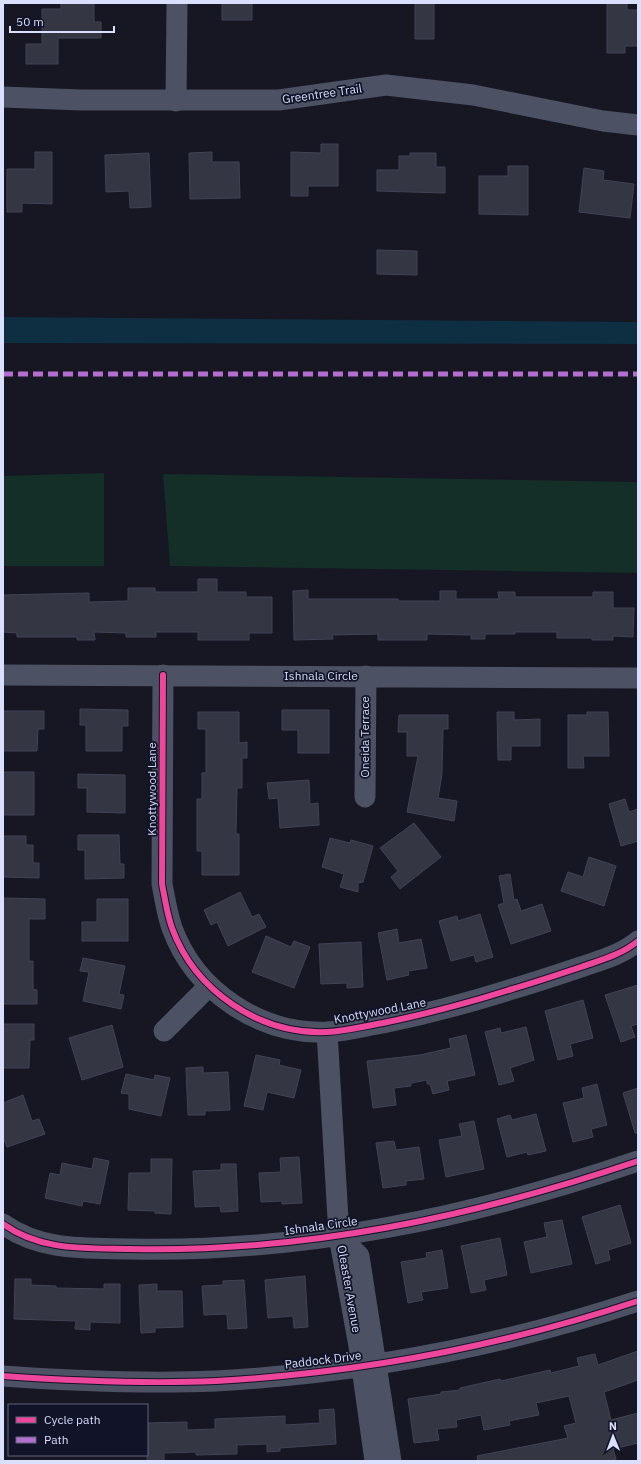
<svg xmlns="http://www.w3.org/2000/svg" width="641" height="1464" font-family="'IBM Plex Sans',sans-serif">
<rect width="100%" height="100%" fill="#161723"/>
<!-- green -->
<path fill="#142e28" d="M104 473V566H3V476Z
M163 474 638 482V573L170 566Z"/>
<!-- water -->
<path fill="#0e2e42" d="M3 317 638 322V344L3 343Z"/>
<!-- building -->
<path fill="#343644" stroke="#414356" d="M61 3H94V22H101V38H58V64H26V44H42V9H61Z
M222 3H252V20H222Z
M415 3H434V39H415Z
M607 3H627V10H638V46H625V53H607Z
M321 144H338V186H308V196H291V152L321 153Z
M35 152H52V204L22 203V212H7V169H35Z
M212 152V162H239L240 198 190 199 189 153Z
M149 153 151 207 130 208 129 191 106 192 105 155Z
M410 153H436V167H445V193L377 191V170H399V156H410Z
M508 166H528V215L479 214V176H508Z
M584 168 604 171 603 180 634 184 630 218 579 212Z
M377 250 417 251V275L377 274Z
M198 579H217V592H246V597H272V633H249V640H198V632H156V637H126V633L94 632 95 640H77V637H17V633L3 632V595L89 593V602L128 601V588H155V592H198Z
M308 590V599H398V601H440V591H456V599H499L498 592H515V597H593V592H613V608H634L633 637 613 636V640H592V638H557V632H515V634H485V639H471V635L427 634V640H378V634L332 635 333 639 294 640 293 591Z
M80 709 128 710V726H122V751H86V725H80Z
M282 710H329V753H298V730H282Z
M3 711H44V729H38L37 751H3Z
M198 712H239V743L247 742V758H242V788H237L236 834H239V875H202V851H197V799H202V773H206V729H198Z
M497 712H514V720L540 719V746H511V760H498Z
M587 712H608L609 756H583L584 768H568V715H587Z
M399 715H448V729H443L442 774 438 798 457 801 454 821 407 812 418 756H407V732H398Z
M3 772H34V815H3Z
M78 774 125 775V813L87 812V788H78Z
M309 780 310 804 318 803 319 825 280 828 278 798 269 799 267 783Z
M625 799 629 812 638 809V841L621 846 609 804Z
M414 823 441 857 400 889 391 877 398 871 380 848Z
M78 835H119L120 864H124V878L85 879V850H78Z
M3 836H26V845H33V863H39V878L3 877Z
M330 838 350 843 351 840 373 846 363 882 358 883V892L340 887 344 874 322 867Z
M589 857 616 866 604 906 561 891 568 872 583 877Z
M510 874 514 900 517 899 521 911 542 904 551 931 511 944 498 905 504 903 499 876Z
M240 892 252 917 259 914 266 927 228 946 217 922 211 925 204 910Z
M3 898 45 899V919H29V961H33V989L37 990V1004H3Z
M97 899H128V941H82V922H97Z
M480 914 493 957 476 962 474 955 451 961 439 921 457 916 458 921Z
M397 929 399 943 421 939 427 968 408 971 409 975 387 980 378 933Z
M266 936 291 947 294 941 310 947 294 988 252 972Z
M361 942 363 987 347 988V983L321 984 319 944Z
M83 958 125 966 119 994 124 995 121 1009 83 1001 89 972 80 971Z
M638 985V1024L631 1026 635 1037 621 1042 605 995Z
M583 1000 593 1038 570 1044 573 1056 558 1060 545 1011Z
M3 1024H34V1040H30L29 1068H3Z
M112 1025 123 1067 82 1080 69 1038Z
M526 1027 534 1060 510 1068 514 1081 499 1085 485 1032 500 1028 501 1033Z
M466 1035 475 1075 447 1081 449 1090 433 1094 430 1084H427V1080L411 1083V1086L394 1088 396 1105 373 1108 367 1061 420 1055 451 1048 449 1039Z
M256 1055 280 1060 279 1065 301 1070 294 1098 267 1092 263 1110 244 1106Z
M203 1067V1073L228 1072 230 1110 205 1111V1115H188L186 1068Z
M126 1074 154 1080 155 1075 170 1078 161 1116 129 1109V1094L121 1093Z
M597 1084 607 1125 591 1129 593 1137 573 1142 563 1103 584 1098 582 1088Z
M638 1088V1133H635L623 1093Z
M23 1095 32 1121 39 1119 45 1134 7 1147 3 1137V1103Z
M536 1114 546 1151 528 1155 527 1152 507 1157 497 1119 510 1115 512 1120Z
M474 1121 484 1169 446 1177 439 1140 462 1136 459 1124Z
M394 1141 396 1150 419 1147 424 1179 406 1181V1185L383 1188 376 1143Z
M299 1157 302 1203 282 1204V1201L261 1202 259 1173 281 1172 280 1158Z
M94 1158 109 1161 100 1204 83 1201 82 1206 45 1198 50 1173 60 1175 62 1163 92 1169Z
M151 1159H172L171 1214 155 1213V1211L128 1210 129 1173H151Z
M221 1164H236L238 1211 221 1212 220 1206 195 1207 193 1171 221 1170Z
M620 1205 631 1243 608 1250 610 1260 596 1264 582 1217Z
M562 1220 572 1264 531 1273 524 1242 547 1237 544 1223Z
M500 1238 507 1275 484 1280 486 1290 471 1293 461 1246Z
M442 1250 448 1288 421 1292 423 1300 408 1303 401 1262 427 1258 426 1253Z
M305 1276 308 1327 294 1328 293 1316 268 1318 265 1280Z
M15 1279H31V1285L56 1286V1288L104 1289V1284H120V1323L90 1322V1330L75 1329 76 1321 14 1319Z
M244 1280 247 1328 228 1329 227 1314 204 1315 202 1286 223 1285V1281Z
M157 1284V1291H182L183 1327 155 1328V1332L141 1333 139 1285Z
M638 1351V1380L604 1392 611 1420 638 1413V1443L613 1449 616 1459 610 1461H478L477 1456 568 1438 564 1426 576 1423 569 1396 536 1403 539 1415 509 1421 510 1425 484 1430 481 1415 456 1420 457 1427 437 1429 439 1440 414 1443 408 1399 441 1394V1392L460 1390V1388L500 1379 501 1381 550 1370 551 1373 579 1366 577 1358 595 1354 598 1365Z
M334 1409 336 1444 280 1448V1451L267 1452V1444L237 1445V1454L196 1455V1452L164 1453V1461H147V1423L187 1422V1430L215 1429V1419L285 1416V1425L320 1423 319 1410Z"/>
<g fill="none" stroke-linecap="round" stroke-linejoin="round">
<!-- minor -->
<path stroke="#4c5163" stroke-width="21" d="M3 97 81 100H279L386 85 473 95 603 121 638 125
M176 101 177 3
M3 675 638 678
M163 675 162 884C165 899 167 914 172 928 195 991 260 1035 327 1032 346 1031 365 1026 383 1023 426 1014 468 1003 509 990 533 983 557 975 581 967 601 960 621 955 638 941
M365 797 366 676
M164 1031 209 986
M327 1032 339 1236 359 1346 375 1461
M3 1224C41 1251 84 1248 129 1249 304 1253 473 1217 638 1161
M339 1236 359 1256 391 1461
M3 1376C74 1381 145 1384 216 1381 360 1373 502 1346 638 1301"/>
<!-- quiet -->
<path stroke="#b36fd0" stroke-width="5" stroke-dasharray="10 5" stroke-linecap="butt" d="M3 374H638"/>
<defs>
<path id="cycleway" d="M163 675 162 884C165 899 167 914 172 928 195 991 260 1035 327 1032 346 1031 365 1026 383 1023 426 1014 468 1003 509 990 533 983 557 975 581 967 601 960 621 955 638 941
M3 1224C41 1251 84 1248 129 1249 304 1253 473 1217 638 1161
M3 1376C74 1381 145 1384 216 1381 360 1373 502 1346 638 1301"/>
</defs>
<!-- cycleway casing -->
<use href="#cycleway" stroke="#111328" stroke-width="8"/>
<!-- cycleway -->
<use href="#cycleway" stroke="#ed469a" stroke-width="6"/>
</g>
<g text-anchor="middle" stroke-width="3.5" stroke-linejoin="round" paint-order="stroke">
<!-- street labels -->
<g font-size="12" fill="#dadffd" stroke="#111328">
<text transform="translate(322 94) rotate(-8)" y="4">Greentree Trail</text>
<text x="321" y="680">Ishnala Circle</text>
<text transform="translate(365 737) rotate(-90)" y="4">Oneida Terrace</text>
<text transform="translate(152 789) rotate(-90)" y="4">Knottywood Lane</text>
<text transform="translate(380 1011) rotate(-11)" y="4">Knottywood Lane</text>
<text transform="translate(321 1226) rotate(-8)" y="4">Ishnala Circle</text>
<text transform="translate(349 1289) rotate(80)" y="4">Oleaster Avenue</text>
<text transform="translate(323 1360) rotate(-7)" y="4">Paddock Drive</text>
</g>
</g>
<!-- border -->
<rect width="641" height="1464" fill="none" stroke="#dadffd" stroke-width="8"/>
<!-- legend -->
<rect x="8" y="1404" width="140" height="52" fill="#111328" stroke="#61657d"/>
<rect x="16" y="1417" width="20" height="6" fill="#ed469a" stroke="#61657d"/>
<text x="44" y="1424" font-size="12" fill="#dadffd">Cycle path</text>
<rect x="16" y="1437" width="20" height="6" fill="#b36fd0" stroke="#61657d"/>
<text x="44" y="1444" font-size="12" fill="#dadffd">Path</text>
<!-- north arrow -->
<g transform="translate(613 1436) rotate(359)" stroke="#111328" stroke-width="3" paint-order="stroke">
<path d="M0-3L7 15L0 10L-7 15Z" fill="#dadffd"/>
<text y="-6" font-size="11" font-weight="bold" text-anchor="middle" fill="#dadffd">N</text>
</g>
<!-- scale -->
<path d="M10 26v6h104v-6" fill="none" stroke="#dadffd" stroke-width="2"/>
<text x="16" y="26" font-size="12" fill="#dadffd" stroke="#111328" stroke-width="3" paint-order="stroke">50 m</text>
</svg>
